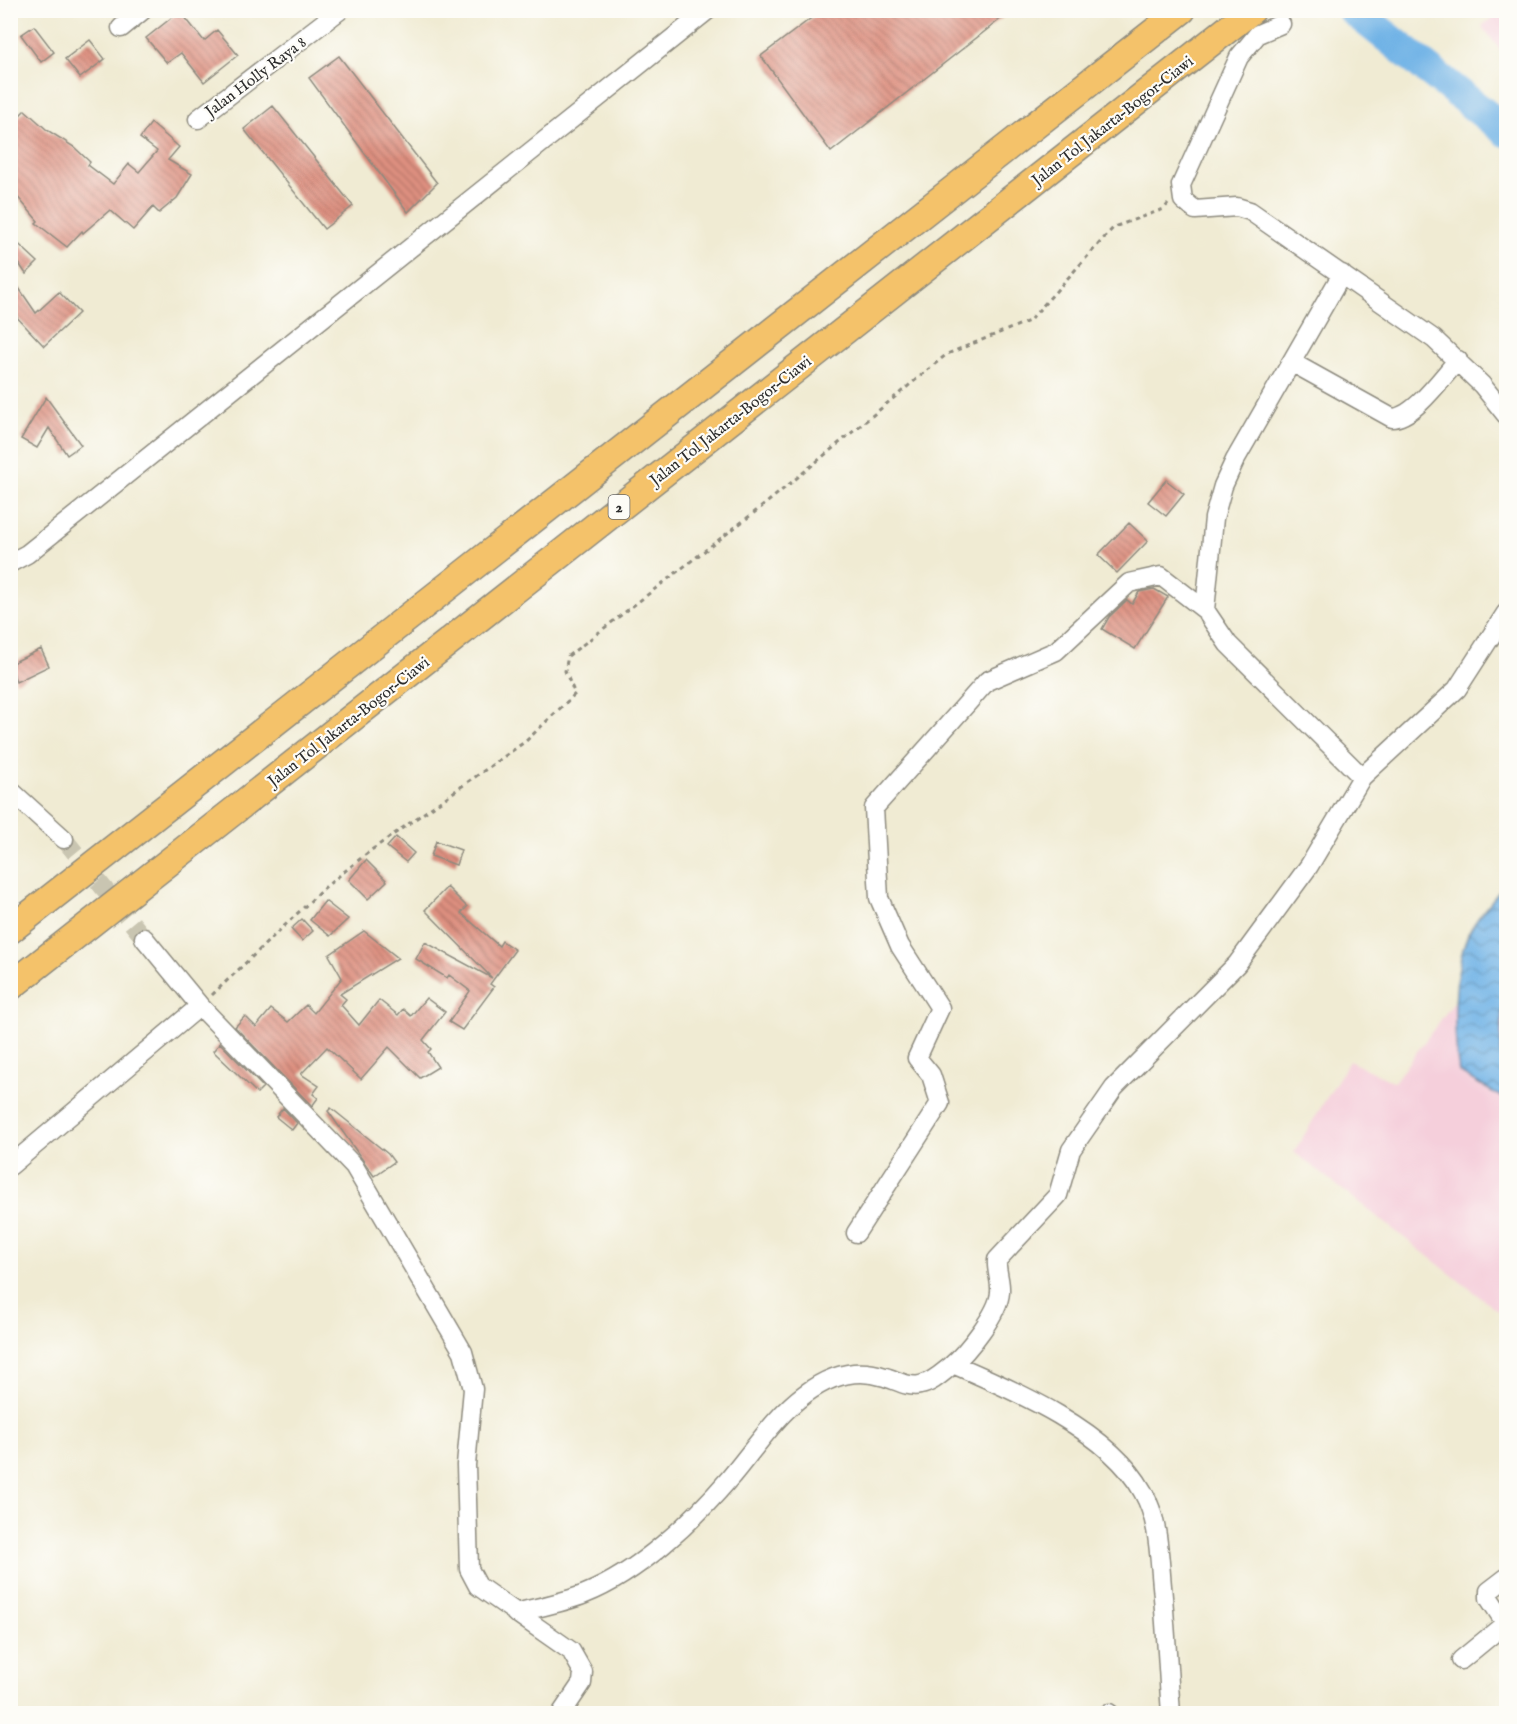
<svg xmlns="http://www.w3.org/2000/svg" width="1517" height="1724" font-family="'IM FELL English',serif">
<defs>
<pattern id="water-waves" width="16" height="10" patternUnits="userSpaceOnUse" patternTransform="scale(1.5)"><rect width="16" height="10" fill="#71b3e6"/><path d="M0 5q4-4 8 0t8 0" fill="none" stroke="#5d92bb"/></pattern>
<pattern id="building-back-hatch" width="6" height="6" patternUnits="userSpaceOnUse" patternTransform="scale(1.5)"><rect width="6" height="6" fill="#dd8f7f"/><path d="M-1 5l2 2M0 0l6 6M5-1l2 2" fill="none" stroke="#b37568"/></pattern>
</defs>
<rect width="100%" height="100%" fill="#fdfcf7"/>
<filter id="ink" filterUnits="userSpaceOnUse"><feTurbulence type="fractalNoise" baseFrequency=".0167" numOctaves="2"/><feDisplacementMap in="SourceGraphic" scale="12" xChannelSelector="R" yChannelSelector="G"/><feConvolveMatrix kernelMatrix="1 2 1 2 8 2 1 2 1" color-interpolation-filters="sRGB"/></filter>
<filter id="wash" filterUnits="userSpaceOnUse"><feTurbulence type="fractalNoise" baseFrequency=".008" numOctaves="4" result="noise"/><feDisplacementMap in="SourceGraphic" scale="24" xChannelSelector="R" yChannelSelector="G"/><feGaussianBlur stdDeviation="1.35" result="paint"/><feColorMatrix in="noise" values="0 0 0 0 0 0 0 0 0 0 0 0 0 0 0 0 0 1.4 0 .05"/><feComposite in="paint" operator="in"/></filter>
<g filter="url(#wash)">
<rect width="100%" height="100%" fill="#f0ebd3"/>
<!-- built -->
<path fill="#f5cfdb" d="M1501 11H1506V58L1482 26Z
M1506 933V1317L1294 1152 1349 1061 1394 1082Z"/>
<!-- water -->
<path fill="url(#water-waves)" stroke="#4e6f88" stroke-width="1.5" d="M1506 882V977L1502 1009 1500 1053 1506 1056V1100L1459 1072C1453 1032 1452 973 1468 935 1476 916 1495 899 1506 882Z"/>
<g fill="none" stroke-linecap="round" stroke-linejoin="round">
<!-- river -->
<path stroke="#71b3e6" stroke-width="32" d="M1353 10 1506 131"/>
</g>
<g id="blocks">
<!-- building -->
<path fill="url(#building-back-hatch)" d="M822 10H1012L831 152 761 56Z
M180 11 204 41 217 30 238 55 204 82 181 53 167 63 146 38Z
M34 26 54 52 41 62 21 35Z
M90 40 105 59 80 78 65 59Z
M339 56 437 183 408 212 309 78Z
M273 106 353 206 324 229 244 129Z
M25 110 47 130 74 147 90 162 88 165 113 184 129 164 139 172 157 151 140 138 151 123 179 147 168 160 192 174 177 198 159 213 153 207 133 230 110 210 83 233 82 231 67 247 36 223 38 221 10 188V125Z
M10 236 38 262 26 274 10 250Z
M10 275 36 313 59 292 79 313 44 346 10 310Z
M46 397 81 445 67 455 49 428 37 448 21 439Z
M1166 480 1184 494 1166 516 1148 502Z
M1129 523 1148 541 1117 573 1098 555Z
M1154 589 1168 597 1135 649 1102 629 1109 617 1127 600 1132 604 1139 592Z
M41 649 49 666 16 682 10 664Z
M396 837 414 853 406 862 387 847Z
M436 841 461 850 456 865 431 856Z
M366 860 387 881 368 899 349 880Z
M447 887 467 907 461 913 499 946 502 941 515 950 490 984 494 987 462 1030 449 1022 470 991 449 975 447 978 416 959 425 942 492 978 425 910Z
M325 901 348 919 330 936 310 920Z
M302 919 313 931 302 941 291 929Z
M364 931 398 958 340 994 346 999 341 1005 359 1025 379 1000 398 1015 403 1009 411 1016 426 998 445 1012 423 1040 431 1049 428 1052 438 1067 420 1078 389 1047 361 1079 327 1047 301 1074 319 1086 313 1094 318 1098 312 1106 235 1027 245 1016 256 1027 271 1009 288 1022 306 1005 314 1013 342 978 329 955Z
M220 1043 263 1087 257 1093 213 1051Z
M283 1108 297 1123 292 1130 276 1117Z
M331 1108 388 1154 394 1162 374 1176 328 1111Z"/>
</g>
</g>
<g filter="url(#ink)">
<use href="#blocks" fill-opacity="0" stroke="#8e8b7f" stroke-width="1.5"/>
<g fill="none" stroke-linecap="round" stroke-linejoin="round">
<!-- minor-tunnel -->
<path stroke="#c9c5b1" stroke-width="18" stroke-dasharray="18 9" stroke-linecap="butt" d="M64 839 144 938"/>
<defs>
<path id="minor" d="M1281 24 1258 34 1239 57 1181 185 1183 200 1195 210 1237 207 1250 211 1434 339 1482 385 1506 415
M121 28 143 10
M198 119 340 10
M1293 363 1392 418C1414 418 1443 376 1458 360
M10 563 27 554 708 10
M1205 610 1214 518 1223 486 1235 460 1342 274
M10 790 64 839
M144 938 200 1006 354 1166 463 1352 473 1389 466 1465 469 1569 478 1586 571 1651 583 1672 582 1683 561 1714
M10 1166 200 1006
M856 1233 940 1103 931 1075 917 1058 940 1008 900 946 879 898 874 808 987 681 1056 651 1129 583 1161 576 1205 610 1228 644 1362 777
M953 1364C1014 1390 1110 1431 1143 1492 1159 1520 1159 1555 1162 1586 1166 1628 1168 1671 1171 1714
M1506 1578 1489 1591V1598L1506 1624
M515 1613C538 1607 563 1603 585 1594 638 1573 693 1521 729 1479 753 1451 775 1416 805 1394 829 1376 856 1367 885 1377 896 1380 908 1388 920 1385 932 1383 942 1373 951 1366 967 1352 999 1313 1000 1292 1001 1281 996 1271 997 1260L1058 1195 1071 1150 1114 1088 1237 964 1309 866 1362 777 1457 689 1506 613
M1461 1660 1506 1623
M1109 1713 1110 1714"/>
<path id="highway" d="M10 930 1182 10
M10 987 1252 10"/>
</defs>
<!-- minor casing -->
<use href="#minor" stroke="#8e8b7f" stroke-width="21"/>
<!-- highway casing -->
<use href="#highway" stroke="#8e8b7f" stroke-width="30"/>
<!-- path -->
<path stroke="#8e8b7f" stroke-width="3" stroke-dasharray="4.5 4.5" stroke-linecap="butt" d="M212 995 324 888 370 851 526 741 575 694 565 671 568 656 764 505 947 354 1029 321 1114 227 1164 209 1168 204"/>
<!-- minor -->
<use href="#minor" stroke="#fff" stroke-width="18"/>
<!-- highway -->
<use href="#highway" stroke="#f4c26a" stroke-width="27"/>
</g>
</g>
<g text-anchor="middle" stroke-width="4.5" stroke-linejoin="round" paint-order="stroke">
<!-- shield labels -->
<rect fill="#fdfcf7" stroke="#6a6a68" stroke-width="1.5" x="608.5" y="495" width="21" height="24" rx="4.5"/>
<g font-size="15" font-weight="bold" fill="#2b2b2b">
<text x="619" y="512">2</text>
</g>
<!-- street labels -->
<g font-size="16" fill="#2b2b2b" stroke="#fdfcf7">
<text transform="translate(255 76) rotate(-37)" y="6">Jalan Holly Raya 8</text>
<text transform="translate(1112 120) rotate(-38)" y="6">Jalan Tol Jakarta–Bogor–Ciawi</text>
<text transform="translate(730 420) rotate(-38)" y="6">Jalan Tol Jakarta–Bogor–Ciawi</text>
<text transform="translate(348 721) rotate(-38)" y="6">Jalan Tol Jakarta–Bogor–Ciawi</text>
</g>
</g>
<!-- margin -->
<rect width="1517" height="1724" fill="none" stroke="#fdfcf7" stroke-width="36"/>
</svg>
